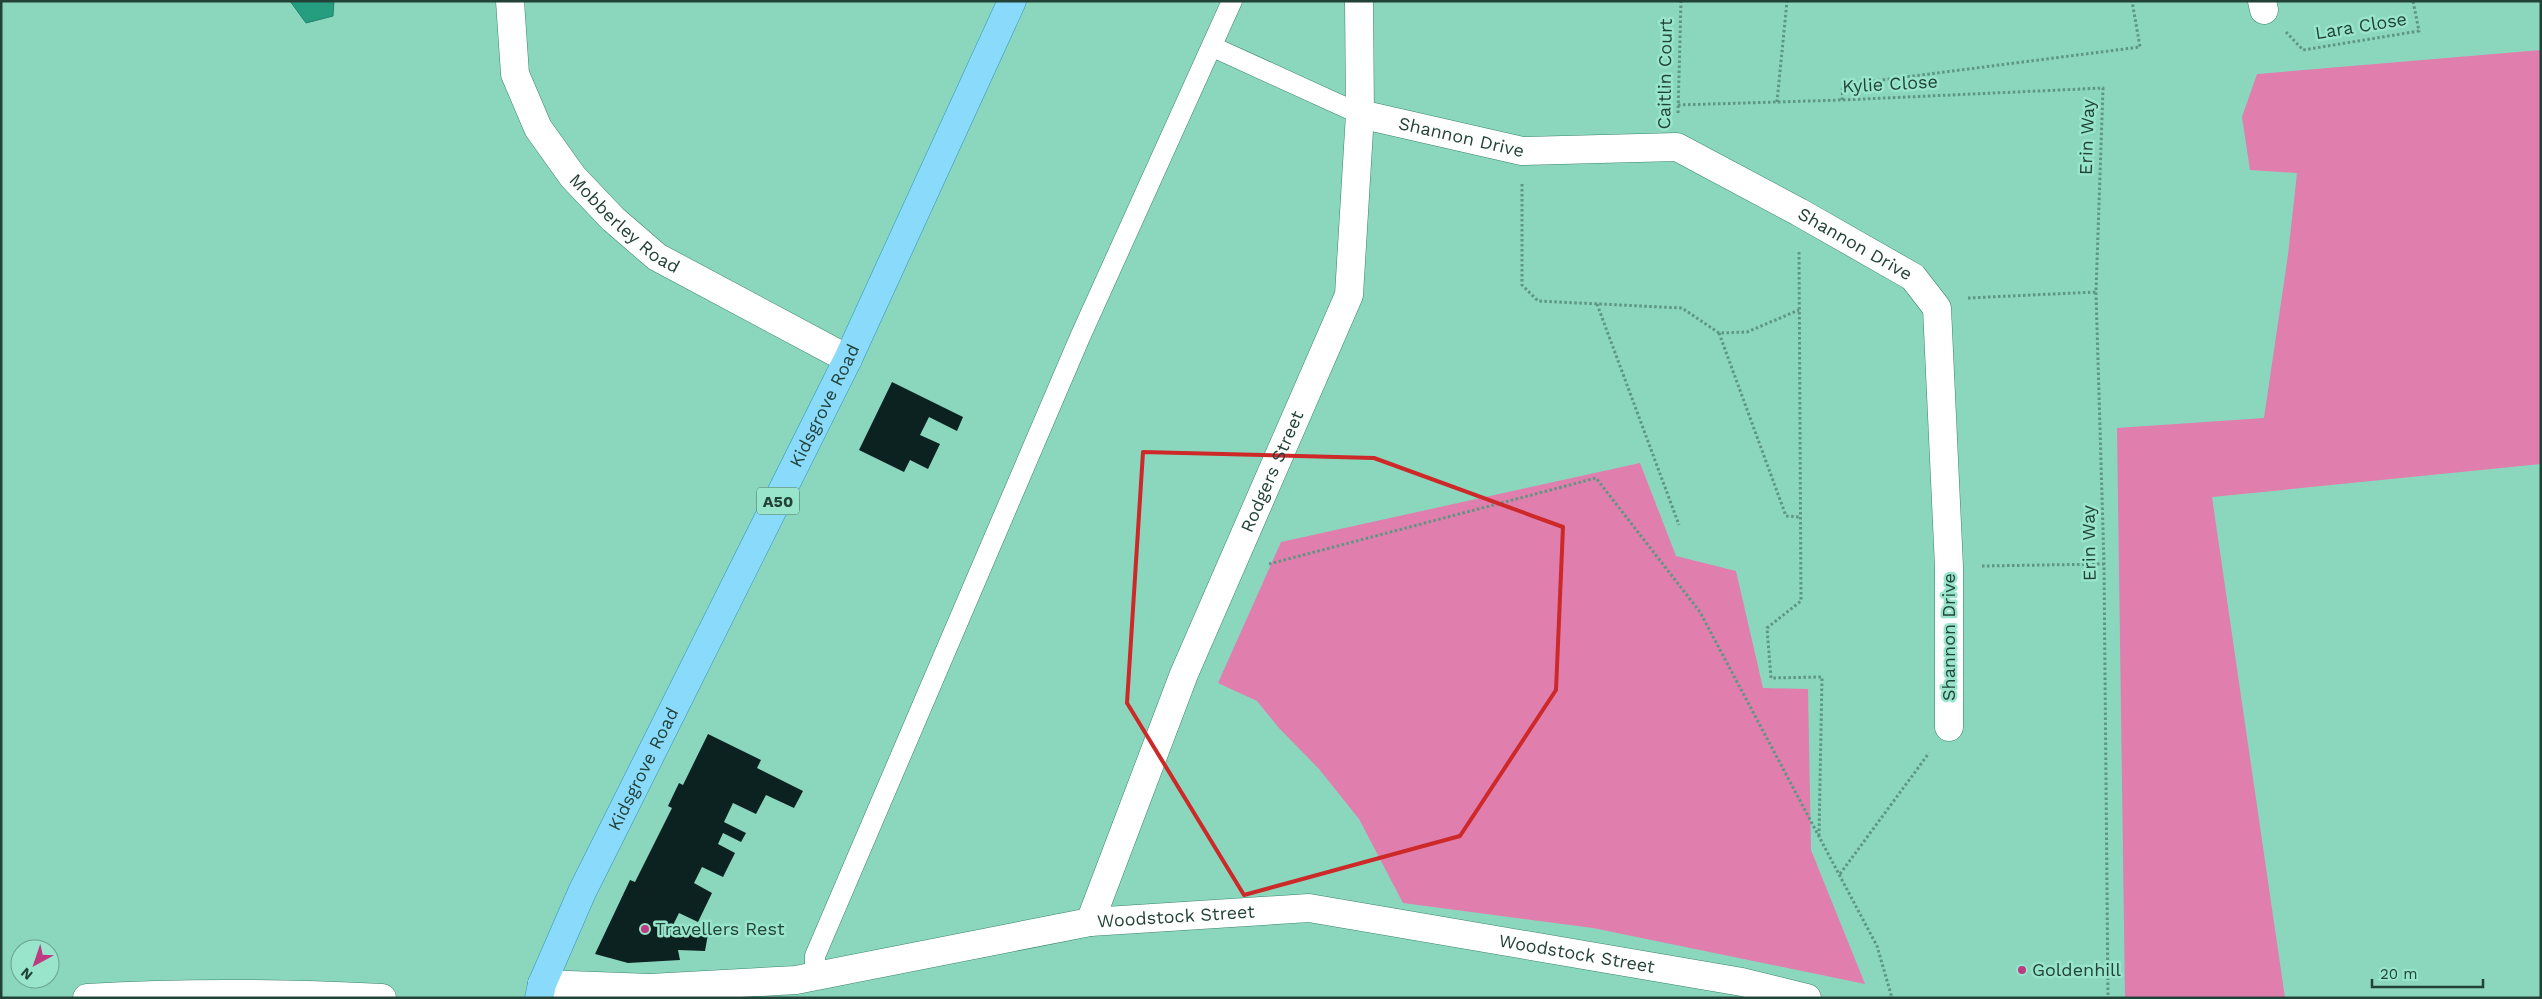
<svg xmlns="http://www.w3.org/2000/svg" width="2542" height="999" font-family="'Work Sans',sans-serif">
<rect width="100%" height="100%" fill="#8bd7be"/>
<!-- green -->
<path fill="#e07ead" d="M2541 50V464L2212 497 2285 998H2125L2117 428 2264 418 2288 255 2297 173 2250 170 2242 117 2257 74Z
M1640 463 1676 556 1736 571 1763 688 1808 689 1811 850 1865 984 1593 928 1403 903 1359 819 1319 769 1279 728 1257 701 1218 683 1281 542Z"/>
<!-- water -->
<path fill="#259e7f" stroke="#24826a" d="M290 1H334L333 16 306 23Z"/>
<!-- building -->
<path fill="#0c2221" d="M892 382 963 417 957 431 929 417 920 435 940 444 928 469 910 460 904 472 859 450Z
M708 734 761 760 757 768 803 791 794 808 766 795 756 814 733 803 724 822 746 833 741 842 723 833 718 844 735 853 723 877 702 867 694 883 712 893 698 922 679 913 673 925 694 935 708 934 705 951 678 950 680 960 628 963 595 954 630 880 635 882 672 808 668 806 679 783 683 785Z"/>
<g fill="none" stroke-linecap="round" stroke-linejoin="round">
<defs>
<path id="lane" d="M1213 47 1360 114
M815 976V956L1080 337 1232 1"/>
<g id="street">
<path id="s1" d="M510 1 515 74 538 128 573 177 613 219 657 257 848 359"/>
<path d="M2262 1 2264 10"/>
<path id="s2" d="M1360 114 1522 151 1677 147 1799 212 1913 277 1937 308 1949 567V727"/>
<path id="s3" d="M1090 922 1184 674 1349 295 1360 114 1359 1"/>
<path id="s4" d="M542 984 650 988 796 980 1090 922 1309 908 1742 982 1807 998"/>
<path d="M87 998C185 992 283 993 382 998"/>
</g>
<g id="primary">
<path id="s5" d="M539 998 542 984 582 892 848 359 1012 1"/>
</g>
</defs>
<!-- lane casing -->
<use href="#lane" stroke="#37846d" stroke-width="21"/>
<!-- street casing -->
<use href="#street" stroke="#37846d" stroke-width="29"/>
<!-- primary casing -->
<use href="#primary" stroke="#3295b5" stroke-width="29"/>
<!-- path -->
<path stroke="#5d9683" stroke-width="3" stroke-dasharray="2.5 2.5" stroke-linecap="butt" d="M2286 32 2303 50 2419 31 2413 1
M1842 100 1843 85 2140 47 2132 1
M1777 102 1787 1
M1678 105 1842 100 2103 88 2096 292 2104 564 2108 998
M1678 113 1681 1
M1522 184V285L1538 301 1682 308 1719 333 1747 332 1799 310
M1799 252 1801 601 1767 628 1771 678 1822 677 1819 837
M1968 298 2096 292
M1597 304 1679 525
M1719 333 1786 516 1800 517
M1269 564 1596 478 1700 612 1877 946 1892 998
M1982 566 2104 564
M1840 874 1929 753"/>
<!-- lane -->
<use href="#lane" stroke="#fff" stroke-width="20"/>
<!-- street -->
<use href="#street" stroke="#fff" stroke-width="28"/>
<!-- primary -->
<use href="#primary" stroke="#89dafb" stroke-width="28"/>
</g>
<!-- marked area -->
<path fill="none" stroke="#cd2929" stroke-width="4" stroke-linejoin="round" d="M1143 452 1374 458 1563 527 1556 690 1460 836 1244 895 1127 703Z"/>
<!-- markers -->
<g fill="#be3b83" stroke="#98e5cb" stroke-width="2">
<circle cx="645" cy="929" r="5"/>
<circle cx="2022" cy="970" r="5"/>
</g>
<g text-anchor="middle" stroke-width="5" stroke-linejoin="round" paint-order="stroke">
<!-- shield labels -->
<rect fill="#98e5cb" stroke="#457364" stroke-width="1" x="757" y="487.5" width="42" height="27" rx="4"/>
<g font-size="16" font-weight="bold" fill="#224238">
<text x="778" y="507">A50</text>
</g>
<!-- street labels -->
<g font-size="18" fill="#224238" stroke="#98e5cb">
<text transform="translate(2361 26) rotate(-9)" y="6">Lara Close</text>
<text transform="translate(1665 74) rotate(-89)" y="6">Caitlin Court</text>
<text transform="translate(1890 84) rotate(-3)" y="6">Kylie Close</text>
<text dy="6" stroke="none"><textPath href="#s2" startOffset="104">Shannon Drive</textPath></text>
<text transform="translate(2087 137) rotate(-88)" y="6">Erin Way</text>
<text dy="6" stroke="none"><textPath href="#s1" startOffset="262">Mobberley Road</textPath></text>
<text dy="6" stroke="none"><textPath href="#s2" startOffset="524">Shannon Drive</textPath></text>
<text dy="6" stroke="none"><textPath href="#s5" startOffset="658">Kidsgrove Road</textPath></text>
<text dy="6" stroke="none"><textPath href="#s3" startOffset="486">Rodgers Street</textPath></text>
<text transform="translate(2089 543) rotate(-91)" y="6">Erin Way</text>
<text transform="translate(1949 637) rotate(-90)" y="6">Shannon Drive</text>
<text dy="6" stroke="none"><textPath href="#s5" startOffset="252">Kidsgrove Road</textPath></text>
<text dy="6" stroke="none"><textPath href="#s4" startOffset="640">Woodstock Street</textPath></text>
<text dy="6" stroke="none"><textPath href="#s4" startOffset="1045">Woodstock Street</textPath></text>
</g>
<!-- poi labels -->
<g font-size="18" fill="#224238" stroke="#98e5cb" text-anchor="start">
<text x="655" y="935">Travellers Rest</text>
<text x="2032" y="976">Goldenhill</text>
</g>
</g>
<!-- border -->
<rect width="2542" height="999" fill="none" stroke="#224238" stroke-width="5"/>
<!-- north arrow -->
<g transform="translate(35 964) rotate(220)"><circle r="24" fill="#98e5cb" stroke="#69a490"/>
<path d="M0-4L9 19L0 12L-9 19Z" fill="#be3b83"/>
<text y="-8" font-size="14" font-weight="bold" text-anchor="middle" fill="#224238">N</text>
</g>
<!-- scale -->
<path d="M2372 979v8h111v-8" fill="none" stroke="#224238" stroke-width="2.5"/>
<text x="2380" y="979" font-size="15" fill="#224238" stroke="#98e5cb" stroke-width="4" paint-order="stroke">20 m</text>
</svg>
